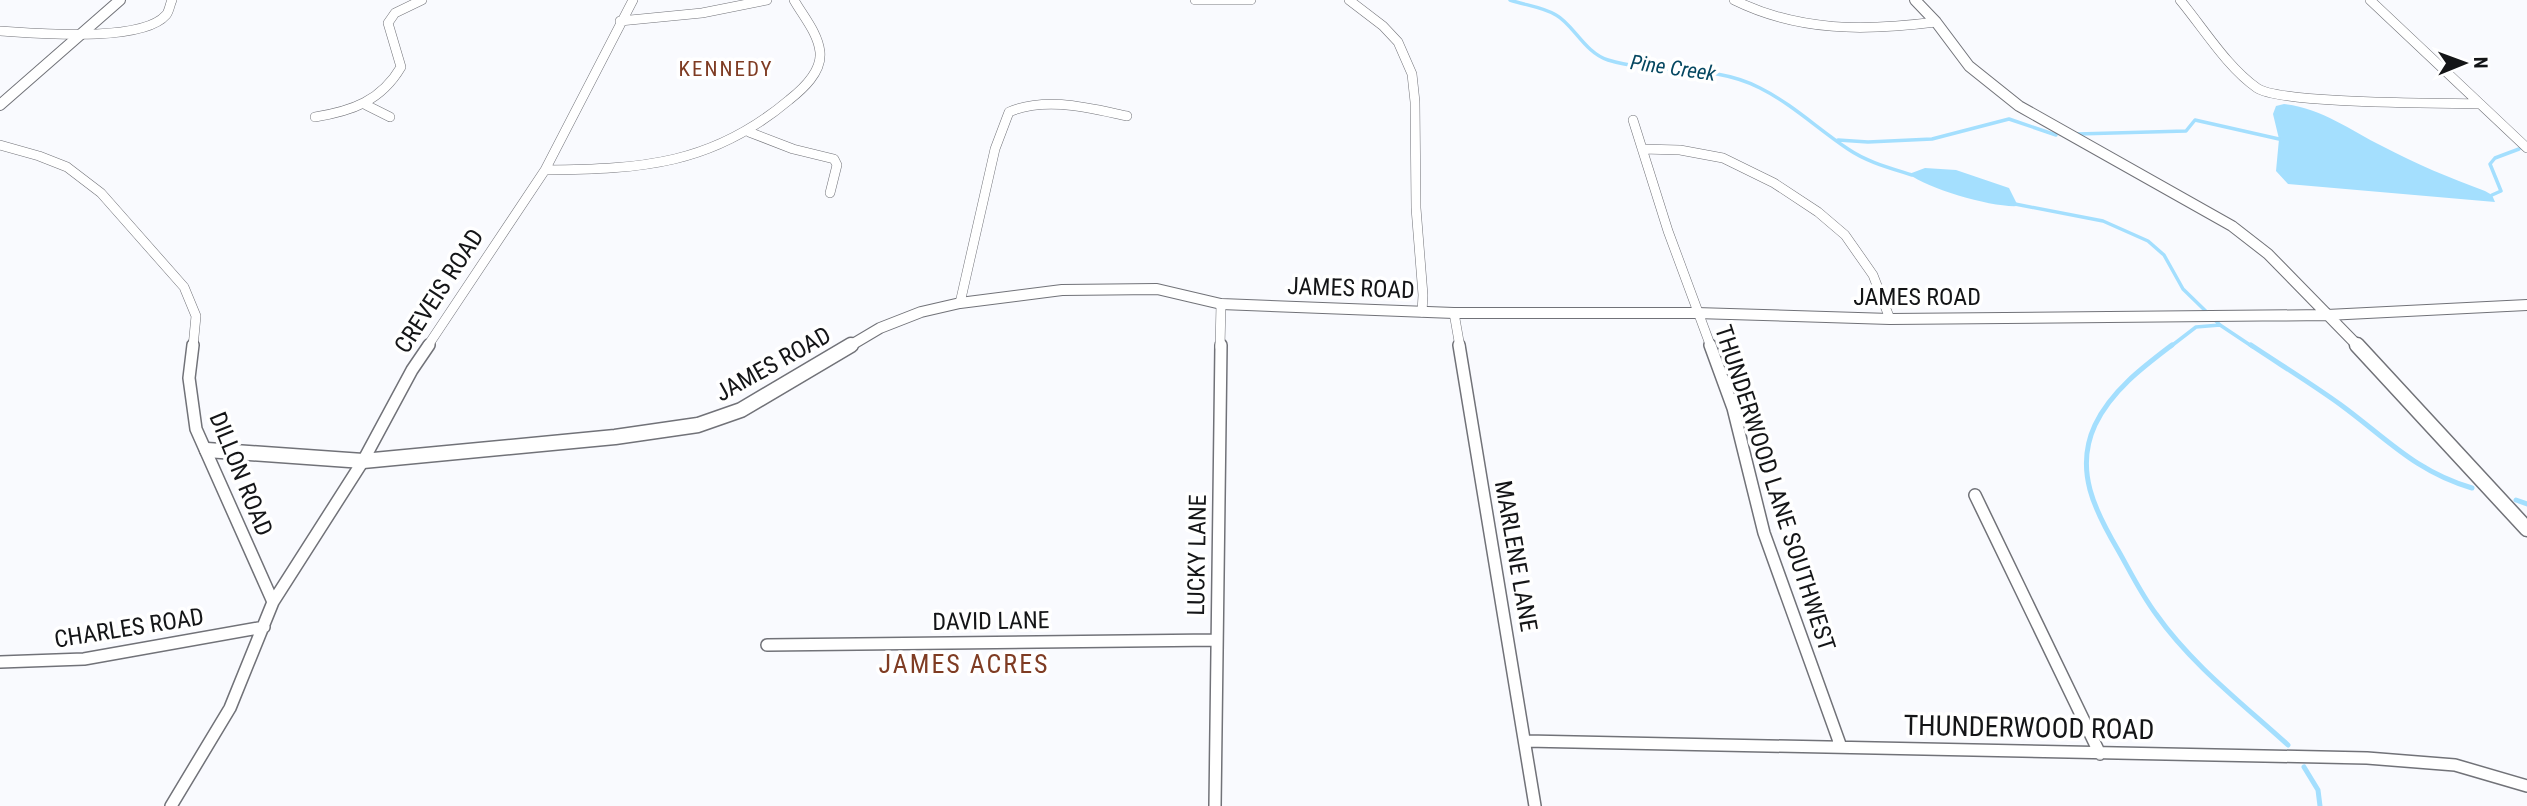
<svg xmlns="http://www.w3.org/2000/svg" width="2527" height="806" font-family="'Roboto Condensed',sans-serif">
<rect width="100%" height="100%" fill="#f9fafe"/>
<!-- water -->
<path fill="#a4dffe" d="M2284 104C2321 108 2350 130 2382 146 2416 164 2450 178 2485 191L2492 195 2495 202 2288 184 2276 171 2279 139 2273 114 2276 106Z
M1925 168 1956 170 2009 188 2018 206C1994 208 1928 189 1909 174Z"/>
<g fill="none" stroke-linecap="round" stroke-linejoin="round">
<!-- stream-far1 -->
<path stroke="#a4dffe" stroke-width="3.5" d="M1510 0C1524 5 1543 7 1556 15 1573 24 1585 53 1608 60 1658 75 1712 63 1760 88 1792 104 1818 129 1848 149 1867 162 1890 168 1912 175
M2077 134 2186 131 2195 120 2279 139
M1838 140 1868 142 1932 139 2009 119 2056 135
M2492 195 2501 191 2490 164 2495 158 2519 149
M2015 204 2103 221 2148 241 2164 255 2183 289 2220 325 2253 347
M2170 347 2196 327 2220 325"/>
<!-- stream -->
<path stroke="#a4dffe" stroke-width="5" d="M2172 345C2143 367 2111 391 2095 425 2074 470 2095 511 2118 550 2130 571 2141 594 2156 614 2191 664 2243 704 2288 745
M2251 345C2281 365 2312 384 2341 405 2386 438 2416 472 2472 488
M2516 500 2527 504
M2304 767 2318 790 2320 806"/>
<defs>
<path id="minor-far1" d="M1195 0H1251
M1349 0 1383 26 1398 42 1412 74 1415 102 1416 208 1423 295 1422 312
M1734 0C1799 32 1865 31 1936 22
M2180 0C2204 29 2227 67 2257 88 2280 104 2443 103 2480 104
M2370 0 2527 148
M620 21 702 13 767 0
M0 31C35 33 142 43 166 15 169 12 170 4 172 0
M366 105 390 117
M315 117C352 111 381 101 401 67L388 23 395 13 422 0
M1633 120 1668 231 1711 347
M749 132 793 149 834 159 837 165 830 193
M0 145 39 156 67 167 101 193 184 287 196 316 193 347
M1642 149 1680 150 1723 158 1774 183 1818 212 1845 235 1873 275 1890 319
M545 170C642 169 712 165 789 100 803 89 822 72 820 52 818 33 803 16 794 0
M960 303 995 149 1009 112C1046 96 1089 108 1127 116
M1454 313 1460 347
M427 347 545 170 633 0
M1220 347 1221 304"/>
<path id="minor" d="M1459 345 1535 806
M1710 345 1733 408 1764 533 1841 747
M1975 495 2100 754
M273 602 363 461 412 370 429 345
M767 645 1216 640
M0 662 84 659 264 627
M1526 741 2367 758 2455 765 2527 786
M171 806 230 708 273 602 196 429 189 378 193 345
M1215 806 1221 345"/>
<path id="tertiary-far1" d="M1915 0 1936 22 1969 66 2019 106 2232 226 2268 254 2359 347
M0 105 120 0
M848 347 880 328 921 312 960 303 1062 290 1157 289 1221 304 1454 313H1696L1890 319 2327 315 2527 305"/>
<path id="tertiary" d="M2357 345 2527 529
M207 450 363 461 615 437 698 425 741 410 851 345"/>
</defs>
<!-- minor-far1 casing -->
<use href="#minor-far1" stroke="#717278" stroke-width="10"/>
<!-- minor casing -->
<use href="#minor" stroke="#717278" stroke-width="14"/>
<!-- tertiary-far1 casing -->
<use href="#tertiary-far1" stroke="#717278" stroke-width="12"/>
<!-- tertiary casing -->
<use href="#tertiary" stroke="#717278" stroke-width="17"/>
<!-- minor-far1 -->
<use href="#minor-far1" stroke="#fff" stroke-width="9"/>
<!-- minor -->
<use href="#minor" stroke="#fff" stroke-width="11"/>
<!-- tertiary-far1 -->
<use href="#tertiary-far1" stroke="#fff" stroke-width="10"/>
<!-- tertiary -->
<use href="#tertiary" stroke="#fff" stroke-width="14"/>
</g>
<g text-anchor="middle" stroke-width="7" stroke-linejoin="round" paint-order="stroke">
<!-- far-water labels -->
<g font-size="21" font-style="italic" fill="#054761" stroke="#fff">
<text transform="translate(1673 68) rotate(8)" y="7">Pine Creek</text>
</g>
<!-- far-neighbourhood labels -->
<g font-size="21" letter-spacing="2" fill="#7f3c23" stroke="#fff">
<text x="726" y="76">KENNEDY</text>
</g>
<!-- street labels -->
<g font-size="24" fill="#141517" stroke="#fff">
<text transform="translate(1351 288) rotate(2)" y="8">JAMES ROAD</text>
<text transform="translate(439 291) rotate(-57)" y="8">CREVEIS ROAD</text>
<text x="1917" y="305">JAMES ROAD</text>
<text transform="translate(773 364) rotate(-29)" y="8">JAMES ROAD</text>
<text transform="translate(241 474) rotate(68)" y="8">DILLON ROAD</text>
<text transform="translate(1775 488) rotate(72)" y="8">THUNDERWOOD LANE SOUTHWEST</text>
<text transform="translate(1197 555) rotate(-89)" y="8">LUCKY LANE</text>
<text transform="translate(1516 556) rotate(80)" y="8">MARLENE LANE</text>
<text transform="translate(991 621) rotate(-1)" y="8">DAVID LANE</text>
<text transform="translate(129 628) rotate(-9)" y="8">CHARLES ROAD</text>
</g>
<!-- neighbourhood labels -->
<g font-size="26" letter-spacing="2" fill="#7f3c23" stroke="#fff">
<text x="964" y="673">JAMES ACRES</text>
</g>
<!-- near-street labels -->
<g font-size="28" fill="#141517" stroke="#fff">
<text transform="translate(2029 727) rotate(1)" y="10">THUNDERWOOD ROAD</text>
</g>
</g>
<!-- north arrow -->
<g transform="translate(2464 63) rotate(89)" stroke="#ffffff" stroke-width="5" paint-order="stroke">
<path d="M0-5L12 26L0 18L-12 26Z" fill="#141517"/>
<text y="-10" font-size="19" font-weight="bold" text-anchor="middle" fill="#141517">N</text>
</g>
</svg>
